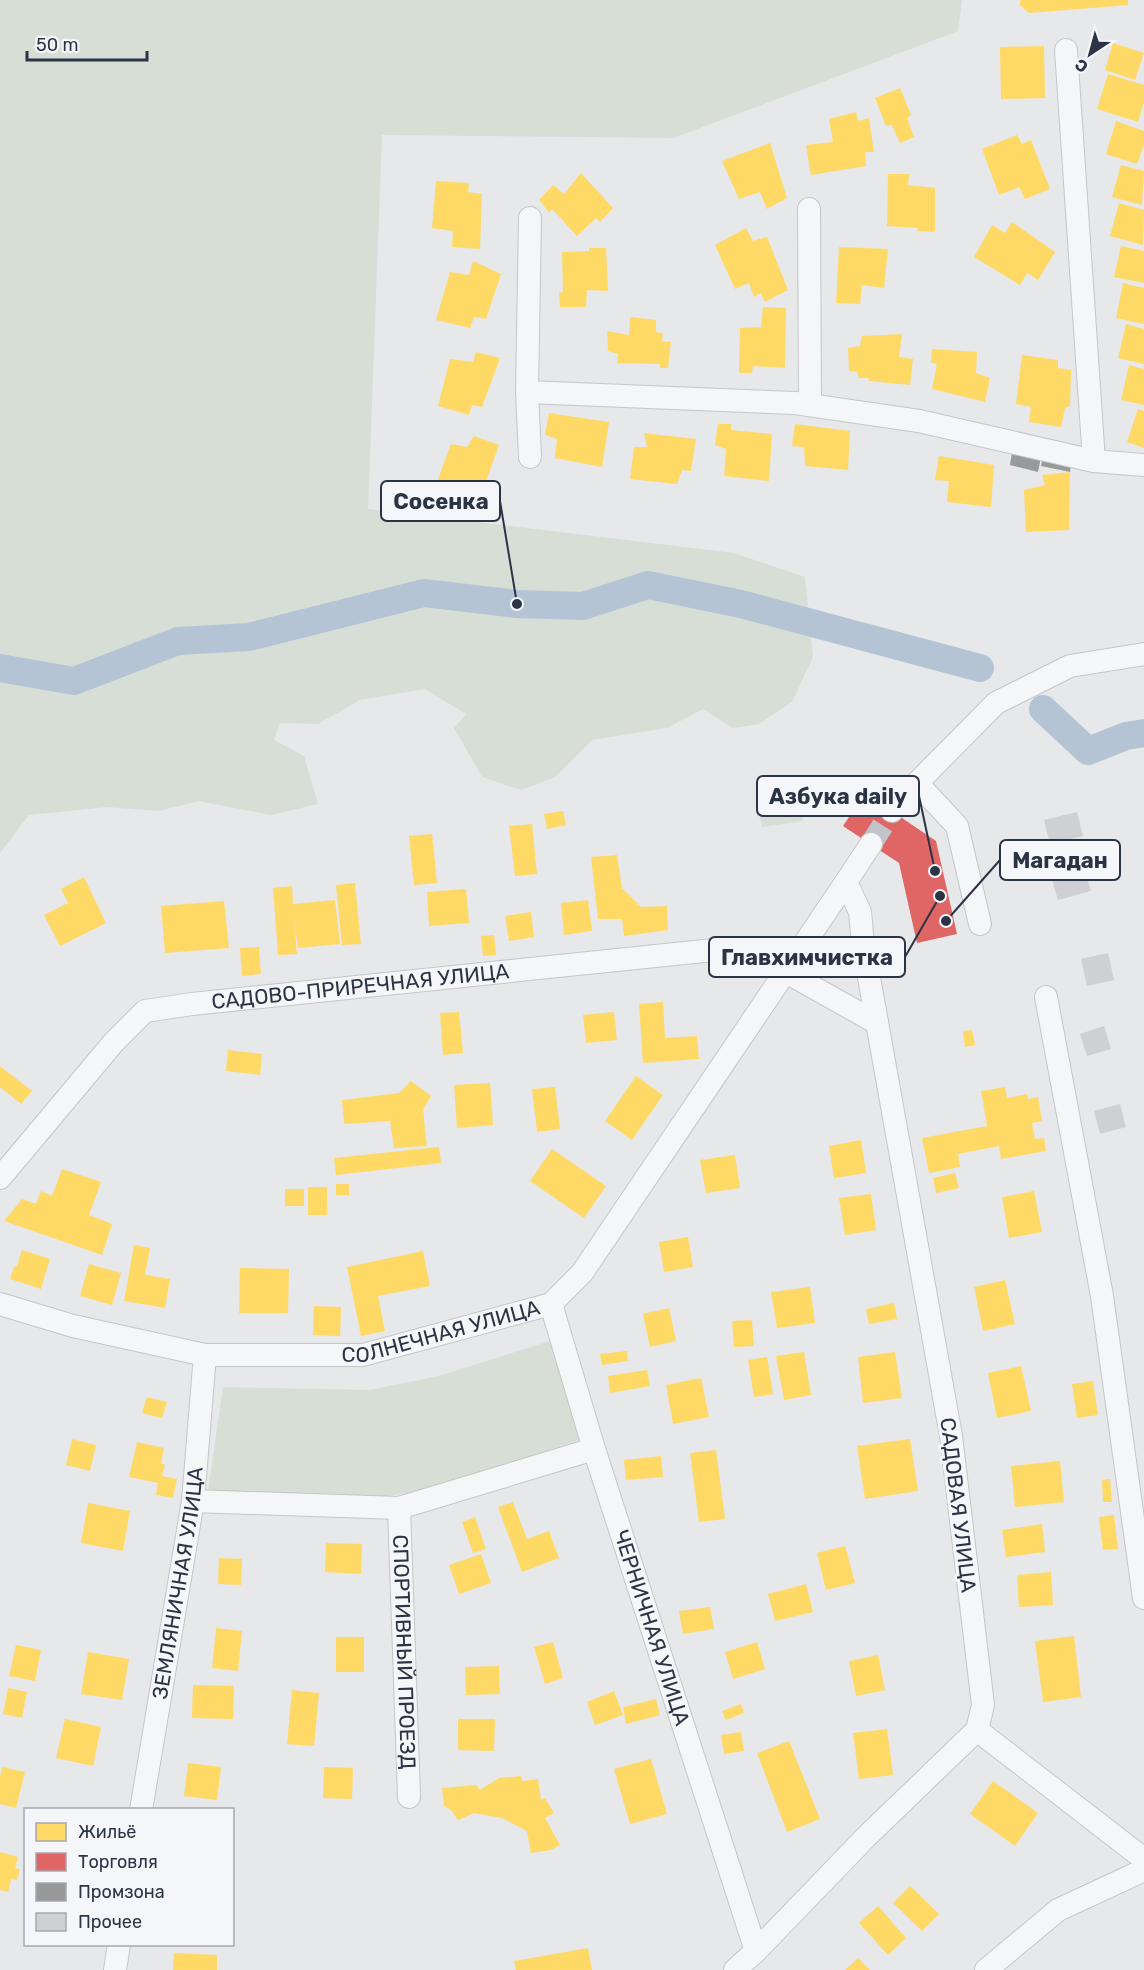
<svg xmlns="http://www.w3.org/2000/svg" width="1144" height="1970" font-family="Rubik,sans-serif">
<rect width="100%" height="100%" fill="#e6e8ea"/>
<!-- green -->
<path fill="#d6ded6" d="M0 0H962L958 31 674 138 382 135 368 509 734 553 805 577 813 657 792 702 759 724 733 728 703 709 667 728 592 740 555 777 521 790 482 777 454 728 466 714 425 689 360 700 318 724 280 723 274 740 304 756 318 804 271 815 198 801 159 811 107 807 29 815 0 853Z
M800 798 803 821 762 827 758 804Z
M550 1341 583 1439 423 1491 354 1500 208 1492 223 1387 370 1390 439 1376Z"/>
<!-- homes -->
<path fill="#ffd966" d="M1020 0H1128V5L1029 13 1020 5Z
M1113 43 1144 53 1135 80 1105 70Z
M1044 46 1045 98 1001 99 1000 47Z
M1108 74 1144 85V102L1138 122 1097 109Z
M900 88 911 115 907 118 914 137 900 143 892 125 886 126 875 98Z
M856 112 858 121 869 118 874 152H865L866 166 811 175 806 145 833 142 829 119Z
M1116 121 1144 131V145L1137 164 1106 154Z
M1017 135 1022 144 1031 140 1050 189 1025 199 1019 187 999 195 982 149Z
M770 143 787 198 767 209 760 192 739 199 722 161Z
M1121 165 1144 171 1142 205 1112 197Z
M581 173 613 208 600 222 596 218 577 236 552 209 549 212 539 200 553 185 564 194Z
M888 174H909L908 185 935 188V232L917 231 918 228 887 226Z
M436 181 469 183 468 192 482 194 480 249 452 247 453 231 432 228Z
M1119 203 1144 210 1143 245 1110 236Z
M1012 222 1055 252 1038 280 1027 273 1020 285 974 257 992 225 1005 233Z
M746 228 753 241 767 237 788 290 765 302 761 293 754 297 749 283 735 289 715 245Z
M1121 246 1144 251V283L1114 277Z
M839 247 888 249 884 288 862 285 860 304 836 303Z
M589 248H606L608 291 587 290 586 307H560L559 293 563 292 562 252 589 251Z
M473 261 501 274 486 319 474 317 470 328 436 320 450 272 469 275Z
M1123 283 1144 288V324L1116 318Z
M763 307 786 308 785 368 753 366 752 373H739L740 328 761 327Z
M630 317 656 320V332L663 334 662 341 671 342 668 368H660V364L617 363 618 354 608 351 607 331 629 335Z
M1126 324 1144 329V364L1118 358Z
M902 334 899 357 913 359 910 385 869 381 868 378H859L857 372 849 371 848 348 860 346 862 336Z
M932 349 977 352 976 373 990 378 985 402 932 389 937 364 931 363Z
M476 352 500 358 482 407 472 405 469 415 438 406 450 359 473 362Z
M1022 355 1058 360V368L1071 370 1070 406 1065 408 1061 427 1029 422 1031 407 1016 404Z
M1129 365 1144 369V405L1121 400Z
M1138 409 1144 411V448L1127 442Z
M549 413 609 422 602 467 555 458 557 439 545 435Z
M718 424H731V430L772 434 769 481 724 476 726 449 715 445Z
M795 424 850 431 848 470 805 466 804 447 792 446Z
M644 433 696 439 691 471 682 470 677 484 630 479 634 447H647Z
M474 436 499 445 483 490H472L468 501 433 493 451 444 467 447Z
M939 456 994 465 991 507 947 502 949 481 935 480Z
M1070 472 1069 530 1026 532 1024 490 1045 485 1042 475Z
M563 811 566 825 547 829 544 814Z
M532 824 537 874 515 876 509 826Z
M432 834 437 883 414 885 409 836Z
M617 855 622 888 641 907 667 906 668 930 624 936 622 919H598L591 857Z
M84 877 106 923 60 946 44 915 68 903 61 889Z
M355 883 361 944 342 945 336 885Z
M292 886 293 904 335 900 340 944 298 948 294 919 297 954 278 955 273 888Z
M466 889 469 923 429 926 427 892Z
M588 900 592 931 564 935 561 903Z
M224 901 229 948 165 953 161 906Z
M531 912 534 937 509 941 505 916Z
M494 935 496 955 483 956 481 936Z
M259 947 261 974 242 976 240 948Z
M663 1002 665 1038 697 1036 699 1059 643 1063 639 1004Z
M459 1012 463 1053 443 1055 440 1013Z
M614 1012 617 1040 586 1043 583 1015Z
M972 1030 975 1045 965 1047 963 1031Z
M228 1050 262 1054 260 1075 226 1071Z
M0 1066 32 1091 21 1104 0 1087Z
M636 1076 663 1095 632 1140 605 1121Z
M411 1081 431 1096 423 1110 427 1146 394 1148 390 1121 344 1124 342 1100 399 1093Z
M490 1083 493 1125 457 1128 454 1085Z
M555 1087 560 1129 537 1132 532 1089Z
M1005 1087 1007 1098 1027 1094 1028 1099 1038 1097 1042 1121 1032 1123 1035 1139 1044 1138 1046 1151 1001 1159 999 1146 958 1154 960 1167 929 1173 922 1138 987 1126 981 1091Z
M861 1140 866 1173 834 1178 829 1146Z
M439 1147 441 1163 336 1175 334 1158Z
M552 1149 606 1186 584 1218 530 1181Z
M735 1155 740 1188 706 1193 700 1160Z
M62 1169 101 1182 89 1215 112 1224 102 1255 4 1221 22 1199 36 1204 41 1191 52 1196Z
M955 1173 959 1188 936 1193 933 1178Z
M336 1184H349V1195H336Z
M308 1187H327V1215H308Z
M285 1189H304V1206H285Z
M1034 1191 1042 1232 1009 1238 1002 1197Z
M871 1194 876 1230 845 1235 839 1198Z
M688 1237 693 1267 664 1272 659 1242Z
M134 1245 150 1248 145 1275 170 1279 165 1308 124 1301Z
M22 1250 50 1259 41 1289 10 1279 14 1267 17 1266Z
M423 1251 430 1286 378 1296 385 1331 361 1336 347 1267Z
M89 1264 121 1273 112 1305 80 1296Z
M240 1268 289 1269 288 1313H239Z
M1005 1280 1015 1324 983 1331 974 1287Z
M810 1287 815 1323 777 1328 771 1292Z
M894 1303 897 1319 869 1324 866 1309Z
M314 1306 341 1307 340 1336 313 1335Z
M669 1308 676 1341 650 1347 643 1314Z
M752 1320 754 1346 734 1347 732 1321Z
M627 1351 628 1361 602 1365 600 1354Z
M804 1352 811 1395 784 1400 776 1356Z
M895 1352 902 1398 863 1403 858 1357Z
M767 1357 773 1394 754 1397 748 1360Z
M1021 1366 1031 1411 997 1418 988 1373Z
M647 1370 650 1386 610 1393 608 1376Z
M701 1378 709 1417 673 1424 666 1385Z
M1093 1381 1098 1415 1077 1418 1072 1384Z
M147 1397 167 1402 162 1418 142 1413Z
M72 1439 96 1445 90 1471 66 1465Z
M910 1439 918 1491 865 1499 857 1446Z
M137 1442 164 1448 161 1463 165 1465 162 1476 177 1479 173 1498 156 1495 158 1483 129 1477Z
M716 1450 725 1519 699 1522 690 1453Z
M661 1456 663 1477 626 1480 624 1460Z
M1060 1461 1064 1502 1015 1507 1011 1466Z
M1110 1479 1112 1502H1103L1102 1480Z
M513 1502 527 1539 549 1531 559 1558 522 1572 498 1507Z
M88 1503 130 1511 123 1551 81 1543Z
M1114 1515 1118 1549 1103 1550 1099 1517Z
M475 1517 486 1549 473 1553 462 1522Z
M1042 1524 1045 1552 1006 1557 1002 1530Z
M326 1543 362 1544 361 1574 325 1572Z
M845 1546 855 1583 826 1590 817 1553Z
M481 1554 491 1583 459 1594 449 1565Z
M219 1558 242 1559 241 1585 218 1584Z
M1051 1572 1053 1605 1019 1607 1017 1575Z
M806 1584 813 1612 775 1621 768 1594Z
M710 1607 714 1629 683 1634 679 1611Z
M216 1628 242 1631 238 1671 212 1668Z
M1074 1636 1081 1697 1043 1702 1035 1641Z
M336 1637H364V1672H336Z
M553 1642 563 1678 545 1684 534 1647Z
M757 1642 765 1669 733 1679 725 1652Z
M16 1645 41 1650 35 1681 9 1676Z
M88 1652 129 1659 122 1700 81 1694Z
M878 1655 885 1690 856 1696 849 1661Z
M499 1666 500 1694 466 1695 465 1667Z
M193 1685 234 1686 233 1719 192 1718Z
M8 1688 27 1692 22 1718 3 1714Z
M292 1690 319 1693 314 1746 287 1744Z
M614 1691 623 1715 595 1725 587 1702Z
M656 1699 660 1715 626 1724 623 1707Z
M741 1704 744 1713 726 1720 722 1711Z
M65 1719 101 1727 93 1766 56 1758Z
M458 1719H495L494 1751 458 1750Z
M887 1729 893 1775 859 1779 853 1733Z
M741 1732 744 1751 724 1754 721 1735Z
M789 1741 820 1819 787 1832 757 1753Z
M651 1759 667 1814 630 1824 614 1769Z
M188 1763 221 1767 217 1800 184 1796Z
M2 1767 25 1772 16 1808 0 1804V1777Z
M324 1767 353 1768 352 1799 323 1798Z
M521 1776 522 1781 538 1779 541 1800 545 1798 554 1813 545 1818 560 1845 551 1850 531 1853 527 1831 502 1818 474 1813 458 1820 451 1810 444 1806 442 1788 476 1785 480 1790 499 1778Z
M993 1781 1038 1813 1015 1846 970 1814Z
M0 1852 18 1857 15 1868 20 1869 17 1880 11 1879 8 1892 0 1890Z
M910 1886 939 1914 922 1931 893 1903Z
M878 1906 906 1938 888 1955 859 1923Z
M588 1948 592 1970H516L514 1961Z
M174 1953 217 1955V1970H173Z
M858 1958 870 1970H845Z"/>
<!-- shops -->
<path fill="#e06666" d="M865 793 936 841 957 934 917 943 899 863 843 826Z"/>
<!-- industry -->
<path fill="#999" d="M1013 446 1042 452 1038 472 1010 465Z
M1044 453 1072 459 1070 472 1041 466Z"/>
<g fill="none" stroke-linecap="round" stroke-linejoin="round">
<!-- river -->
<path stroke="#b4c4d5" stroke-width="28" d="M0 668 74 681 178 641 249 637 424 593 517 604 583 606 648 585 741 604 980 668
M1043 709 1088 751 1126 736 1144 733"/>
</g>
<!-- building -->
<path fill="#ced0d3" d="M1077 812 1083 836 1050 844 1044 820Z
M1084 867 1091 891 1058 900 1051 876Z
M1108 953 1114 980 1087 986 1081 959Z
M1104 1026 1111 1049 1087 1056 1080 1034Z
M1120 1104 1126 1127 1100 1134 1094 1111Z"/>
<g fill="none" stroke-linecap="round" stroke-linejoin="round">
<!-- minor-tunnel -->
<path stroke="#c1c4c9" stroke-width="22" stroke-dasharray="22 11" stroke-linecap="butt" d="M871 844 892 811"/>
<defs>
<g id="minor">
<path d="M1066 50 1094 461"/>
<path d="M809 209 810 405"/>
<path d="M527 392 795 403 919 421 1094 461 1144 465"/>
<path d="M530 457 527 392 530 218"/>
<path d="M917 783 957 826 980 924"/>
<path d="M892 811 904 796 996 703 1070 666 1144 654"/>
<path d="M786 972 877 1023"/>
<path d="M1046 997 1102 1296 1144 1598"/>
<path id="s1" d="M0 1178 114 1042 145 1011 192 1004 733 948 796 955"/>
<path id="s2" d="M0 1304 73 1326 205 1355H363L551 1304 582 1273 846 882"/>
<path id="s3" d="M551 1304 594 1449 756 1951"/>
<path d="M193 1501 399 1508 594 1449"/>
<path id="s4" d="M399 1508 409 1797"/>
<path d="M977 1730 1144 1859"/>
<path id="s5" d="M141 1810 193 1501 205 1355"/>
<path d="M115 1970 119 1944"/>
<path d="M735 1970 756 1951 867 1836 977 1730 983 1705 951 1436 863 944 860 912 846 882 871 844"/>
<path d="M986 1970 1058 1910 1144 1870"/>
</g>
</defs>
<!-- minor casing -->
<use href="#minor" stroke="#c4c6c8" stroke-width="24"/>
<!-- minor -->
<use href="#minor" stroke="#f5f6f7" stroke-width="22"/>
</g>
<g text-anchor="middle" stroke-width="6" stroke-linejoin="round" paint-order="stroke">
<!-- street labels -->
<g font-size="21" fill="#2b3445" stroke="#f4f6f9">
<text dy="7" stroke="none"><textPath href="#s1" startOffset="438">САДОВО-ПРИРЕЧНАЯ УЛИЦА</textPath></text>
<text dy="7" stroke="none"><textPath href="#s2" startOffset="450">СОЛНЕЧНАЯ УЛИЦА</textPath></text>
<text transform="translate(958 1505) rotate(83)" y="7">САДОВАЯ УЛИЦА</text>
<text dy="7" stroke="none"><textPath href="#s5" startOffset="230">ЗЕМЛЯНИЧНАЯ УЛИЦА</textPath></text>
<text dy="7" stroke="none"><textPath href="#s3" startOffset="339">ЧЕРНИЧНАЯ УЛИЦА</textPath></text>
<text dy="7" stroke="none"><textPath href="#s4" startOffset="144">СПОРТИВНЫЙ ПРОЕЗД</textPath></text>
</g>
</g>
<!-- callouts -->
<path fill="none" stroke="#2b3445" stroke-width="2" d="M517 604L500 501M935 871L919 796M946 921L1000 860M940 896L905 957"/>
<g fill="#2b3445" stroke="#f4f6f9" stroke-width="2">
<circle cx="517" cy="604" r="6"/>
<circle cx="935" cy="871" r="6"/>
<circle cx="946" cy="921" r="6"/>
<circle cx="940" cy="896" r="6"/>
</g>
<g fill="#f4f6f9" stroke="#2b3445" stroke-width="2">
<rect x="381" y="481" width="119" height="40" rx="6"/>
<rect x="757" y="776" width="162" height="40" rx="6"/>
<rect x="1000" y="840" width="120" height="40" rx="6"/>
<rect x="709" y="937" width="196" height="40" rx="6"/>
</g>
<g font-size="22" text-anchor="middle" font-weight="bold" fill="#2b3445">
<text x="441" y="509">Сосенка</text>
<text x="838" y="804">Азбука daily</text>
<text x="1060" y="868">Магадан</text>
<text x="807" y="965">Главхимчистка</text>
</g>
<!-- legend -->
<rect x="24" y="1808" width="210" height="138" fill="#f4f6f9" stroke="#a4a8b1" stroke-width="1.5"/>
<rect x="36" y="1823" width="30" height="18" fill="#ffd966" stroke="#a4a8b1" stroke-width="1.5"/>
<text x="78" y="1838" font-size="18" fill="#2b3445">Жильё</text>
<rect x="36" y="1853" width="30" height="18" fill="#e06666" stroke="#a4a8b1" stroke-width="1.5"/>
<text x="78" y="1868" font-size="18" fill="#2b3445">Торговля</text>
<rect x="36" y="1883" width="30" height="18" fill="#999999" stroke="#a4a8b1" stroke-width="1.5"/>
<text x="78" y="1898" font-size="18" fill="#2b3445">Промзона</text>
<rect x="36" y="1913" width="30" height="18" fill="#ced0d3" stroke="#a4a8b1" stroke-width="1.5"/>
<text x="78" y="1928" font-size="18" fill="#2b3445">Прочее</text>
<!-- north arrow -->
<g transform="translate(1090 54) rotate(216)" stroke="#f4f6f9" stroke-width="4.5" paint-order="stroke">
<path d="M0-4.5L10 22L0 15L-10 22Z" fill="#2b3445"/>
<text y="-9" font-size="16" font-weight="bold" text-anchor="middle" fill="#2b3445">С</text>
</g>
<!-- scale -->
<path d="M27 51v9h120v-9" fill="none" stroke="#2b3445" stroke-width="3"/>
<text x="36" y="51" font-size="18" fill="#2b3445" stroke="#f4f6f9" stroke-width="4.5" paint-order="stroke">50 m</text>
</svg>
